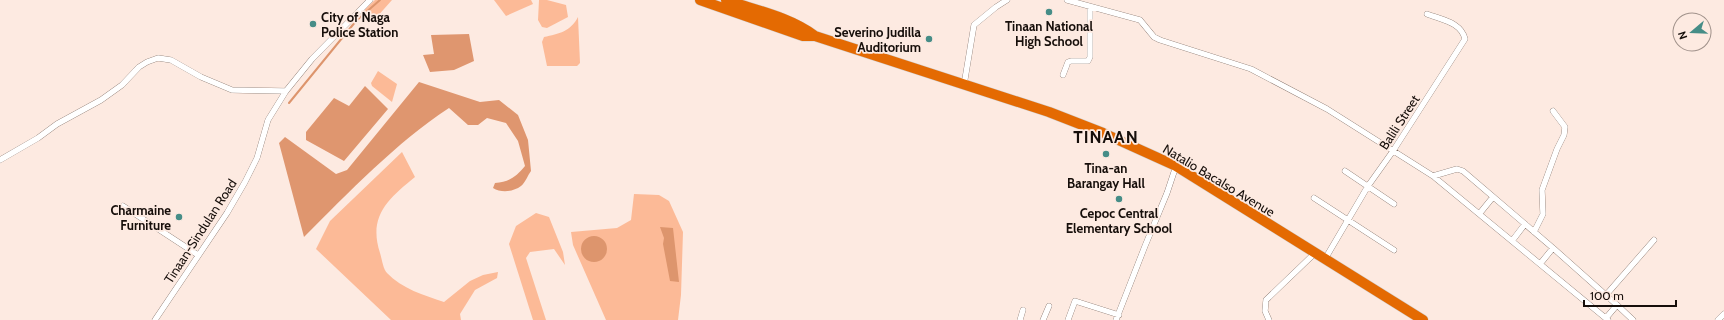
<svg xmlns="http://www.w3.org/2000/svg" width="1724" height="320" font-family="Cabin,sans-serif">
<rect width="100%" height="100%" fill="#fdeae1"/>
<!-- green -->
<path fill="#fcba97" d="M375 0H392L376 18 360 14Z
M494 0H531L533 4 506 16Z
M539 0H547L566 5 568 17 547 28 542 27 538 20Z
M578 17 580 63 577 66H547L542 42 544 37C559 34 571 31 578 17Z
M378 71 397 84 392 102 372 86 371 83Z
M402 152 415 177C388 199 368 216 380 253 382 259 383 269 387 273 402 289 424 295 444 302L470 281 483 275 498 272 497 278 475 290 460 314 461 320H391L316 249 330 221Z
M634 194 659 195 669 201 683 232 681 295 678 320H606L573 245 571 232 617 228 631 220Z
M536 213 549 217 563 252 565 265 554 249 530 252 526 258 546 320H533L509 244 516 226Z"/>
<!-- forest -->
<path fill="#df966f" d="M469 34 474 61 454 70 430 72 423 55 434 54 431 35Z
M419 82 480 102 499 100 518 115 528 140 531 171C528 175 525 183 521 186 513 192 501 193 493 188L495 183C509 182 516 177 525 166L518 141 506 123 487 118 478 125H468L449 108C397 142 348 193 304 237L279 143 285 137 336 174 347 170Z
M365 86 388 109 344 161 306 140V132L334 98 349 106Z"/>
<!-- water -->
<path fill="#dd956d" d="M660 227 673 228 679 282 670 281 663 244 664 238Z
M581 249a13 13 0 1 1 26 0a13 13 0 1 1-26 0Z"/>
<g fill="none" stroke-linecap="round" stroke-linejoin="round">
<!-- stream -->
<path stroke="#dd956d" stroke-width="2" d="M289 103 356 21 380 0"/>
<defs>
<path id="street" d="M1067 0 1140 20 1154 37 1160 40 1251 69 1327 109 1433 176 1608 320
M1063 75 1068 62 1071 61H1088L1090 57V7
M964 85 974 25 996 7 1007 0
M0 160 38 138 57 124 101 100 122 85 139 67 147 62 158 58 171 60 201 77 232 90 286 91
M1345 171 1394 204
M1433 176 1457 169 1463 171 1553 248
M1314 198 1394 250
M123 206 198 255
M1480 213 1493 197
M1534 232 1543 214 1542 190 1557 149 1564 135 1565 127 1553 111
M1512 241 1525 224
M1325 259 1368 186 1393 151 1465 39C1461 22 1442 20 1427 14
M1540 264 1553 248 1617 305 1606 318
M1606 295 1654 240
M1617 305 1633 320
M155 320 227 213 245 182 257 158 268 120 286 91 312 59 370 0
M1020 320 1023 310
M1043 320 1049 306
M1068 320 1075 301 1119 315
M1116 320 1145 246 1167 193 1176 166
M1269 320 1265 311 1266 300 1315 253
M1718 320 1724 314"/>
<path id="highway" d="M700 0 803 36H815
M726 0C755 10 790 17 815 36L1049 112 1103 133 1176 166 1423 320"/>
</defs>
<!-- street casing -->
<use href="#street" stroke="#756157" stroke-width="6"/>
<!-- highway casing -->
<use href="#highway" stroke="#d0cfce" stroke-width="11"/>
<!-- street -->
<use href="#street" stroke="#fff" stroke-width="5.5"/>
<!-- highway -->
<use href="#highway" stroke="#e46a02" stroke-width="10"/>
</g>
<!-- markers -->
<g fill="#468d87" stroke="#fdeae1" stroke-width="1.5">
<circle cx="1049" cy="12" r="4"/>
<circle cx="313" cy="24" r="4"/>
<circle cx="929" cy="39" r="4"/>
<circle cx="1106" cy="154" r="4"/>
<circle cx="1119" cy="199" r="4"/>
<circle cx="179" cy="217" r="4"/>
</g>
<g text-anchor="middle" stroke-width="3.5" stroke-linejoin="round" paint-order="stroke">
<!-- poi labels -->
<g font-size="13" font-weight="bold" fill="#160e0a" stroke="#fdeae1">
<text x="321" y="22" text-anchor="start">City of Naga<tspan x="321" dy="15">Police Station</tspan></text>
<text x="1049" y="31">Tinaan National<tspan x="1049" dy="15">High School</tspan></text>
<text x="921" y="37" text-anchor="end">Severino Judilla<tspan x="921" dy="15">Auditorium</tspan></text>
<text x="1106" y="173">Tina-an<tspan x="1106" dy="15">Barangay Hall</tspan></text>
<text x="171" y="215" text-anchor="end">Charmaine<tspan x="171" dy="15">Furniture</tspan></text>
<text x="1119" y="218">Cepoc Central<tspan x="1119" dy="15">Elementary School</tspan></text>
</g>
<!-- street labels -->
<g font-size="13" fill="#160e0a" stroke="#fdeae1">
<text transform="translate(1399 122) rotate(-57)" y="5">Balili Street</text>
<text transform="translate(1219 180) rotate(31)" y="5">Natalio Bacalso Avenue</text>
<text transform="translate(200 231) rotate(-57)" y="5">Tinaan-Sindulan Road</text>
</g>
<!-- district labels -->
<g font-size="17" font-weight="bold" letter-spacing="1" fill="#160e0a" stroke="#fdeae1">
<text x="1106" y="143">TINAAN</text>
</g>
</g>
<!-- north arrow -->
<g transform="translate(1692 32) rotate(251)"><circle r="19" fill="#fdeae1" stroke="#a1928b"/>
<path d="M0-3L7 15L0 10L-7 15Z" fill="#468d87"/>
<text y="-6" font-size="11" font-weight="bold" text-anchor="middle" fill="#160e0a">N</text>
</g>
<!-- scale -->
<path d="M1584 300v6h92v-6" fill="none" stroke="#160e0a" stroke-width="2"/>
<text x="1590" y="300" font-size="12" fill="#160e0a" stroke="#fdeae1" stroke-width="3" paint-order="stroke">100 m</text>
</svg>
